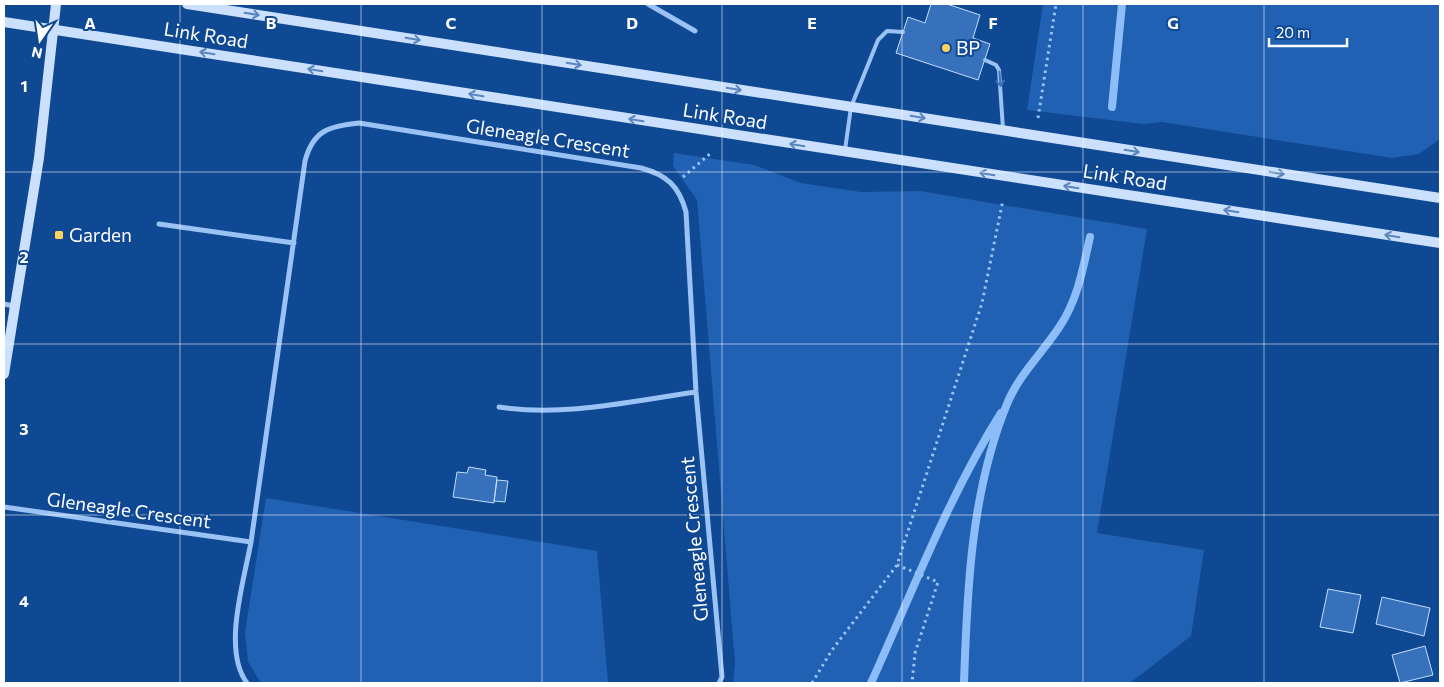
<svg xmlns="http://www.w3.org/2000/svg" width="1444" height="687" font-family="Commissioner,sans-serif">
<rect width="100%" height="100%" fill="#0f4893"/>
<!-- green -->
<path fill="#2061b3" d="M1043 4H1440V139L1419 154 1392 158 1162 122 1143 124 1027 110Z
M674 153 754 165 801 183 861 192 920 191 1147 229 1097 533 1204 550 1191 636 1130 683H733L735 663 697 200 673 166Z
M266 498 597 551 608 683H261L248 662 245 632Z"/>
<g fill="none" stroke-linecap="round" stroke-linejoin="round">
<!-- stream -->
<path stroke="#8cbdf8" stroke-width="8" d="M1112 107 1122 4
M871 683C912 593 948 497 1001 413
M964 683C967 591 971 491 1007 404 1018 376 1043 352 1060 326 1078 299 1083 268 1090 237"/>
</g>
<!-- building -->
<path fill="#3771bc" stroke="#c3ddfe" d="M931 4H947L980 15 973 38 990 44 978 80 896 53 908 17 925 23Z
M469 467 486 470 485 475 497 477 494 503 453 497 457 472 467 473Z
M497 480 508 481 505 502 494 501Z
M1328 589 1361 595 1353 633 1320 627Z
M1382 597 1430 608 1424 636 1376 624Z
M1425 646 1433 675 1400 683 1392 655Z"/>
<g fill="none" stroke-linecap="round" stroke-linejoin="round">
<!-- path -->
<path stroke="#9bc2f4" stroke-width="3" stroke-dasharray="2.5 4" stroke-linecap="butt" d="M1038 118 1056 4
M683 177 711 153
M897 565 938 582 915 653 912 683
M812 683 832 650 897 565 982 303 1003 200"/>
<!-- lane -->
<path stroke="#9bc2f4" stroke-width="4" d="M985 60 996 65 999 70 1003 129
M845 150 851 107 878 40 887 31 903 32"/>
<!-- street -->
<path stroke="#9bc2f4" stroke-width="5" d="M648 4 695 31
M159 224 294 243
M4 304 14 306
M499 407C565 417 631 401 696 392
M4 507 251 542 305 161C313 130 330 126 359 123L641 168C667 175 679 186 686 212L696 392 722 677 719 683
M247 683C222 650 244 581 251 542"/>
<!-- secondary -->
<path stroke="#cae0fd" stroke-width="10" d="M187 4 1440 198
M4 22 1440 243
M4 374 39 158 56 4"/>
</g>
<!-- one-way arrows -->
<defs><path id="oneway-shaft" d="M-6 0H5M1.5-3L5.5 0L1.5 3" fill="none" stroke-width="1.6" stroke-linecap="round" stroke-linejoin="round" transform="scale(1.25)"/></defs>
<g stroke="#5a85bd">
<use href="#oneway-shaft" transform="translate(252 14) rotate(9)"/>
<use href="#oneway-shaft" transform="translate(413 39) rotate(9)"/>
<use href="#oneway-shaft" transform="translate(207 53) rotate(-171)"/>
<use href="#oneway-shaft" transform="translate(574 64) rotate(9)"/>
<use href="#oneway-shaft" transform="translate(315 70) rotate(-171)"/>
<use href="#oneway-shaft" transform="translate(734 89) rotate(9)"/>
<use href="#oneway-shaft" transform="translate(476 95) rotate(-171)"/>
<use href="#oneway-shaft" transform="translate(918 117) rotate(9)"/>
<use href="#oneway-shaft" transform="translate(636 120) rotate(-171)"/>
<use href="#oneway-shaft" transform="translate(797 145) rotate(-171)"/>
<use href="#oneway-shaft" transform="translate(1132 151) rotate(9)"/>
<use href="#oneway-shaft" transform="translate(1277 173) rotate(9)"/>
<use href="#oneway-shaft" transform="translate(987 174) rotate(-171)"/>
<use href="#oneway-shaft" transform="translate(1071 187) rotate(-171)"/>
<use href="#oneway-shaft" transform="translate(1231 211) rotate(-171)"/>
<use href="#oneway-shaft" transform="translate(1392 236) rotate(-171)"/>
</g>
<use stroke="#4073b5" href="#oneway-shaft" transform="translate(1000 79) rotate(86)"/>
<!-- grid -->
<path fill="none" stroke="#fff" stroke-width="1" stroke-opacity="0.55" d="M180 4V683M361 4V683M542 4V683M722 4V683M902 4V683M1083 4V683M1264 4V683M4 172H1440M4 344H1440M4 515H1440"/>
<!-- markers -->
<g fill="#ffd25e" stroke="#0f4893" stroke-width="2">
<circle cx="946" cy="48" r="5"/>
<rect x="54" y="230" width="10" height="10" rx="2.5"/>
</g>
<g text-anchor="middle" stroke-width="4" stroke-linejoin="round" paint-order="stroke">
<!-- street labels -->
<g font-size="19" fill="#fff" stroke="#0f4893">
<text transform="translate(206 35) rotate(9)" y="7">Link Road</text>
<text transform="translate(725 116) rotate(9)" y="7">Link Road</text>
<text transform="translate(548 138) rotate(9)" y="7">Gleneagle Crescent</text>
<text transform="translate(1125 177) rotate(9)" y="7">Link Road</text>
<text transform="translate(129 510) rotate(8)" y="7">Gleneagle Crescent</text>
<text transform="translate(694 539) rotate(-95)" y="7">Gleneagle Crescent</text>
</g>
<!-- poi labels -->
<g font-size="19" fill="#fff" stroke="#0f4893" text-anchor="start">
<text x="956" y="55">BP</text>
<text x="69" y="242">Garden</text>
</g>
</g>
<g font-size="16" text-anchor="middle" font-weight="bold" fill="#fff" stroke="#0f4893" stroke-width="4" stroke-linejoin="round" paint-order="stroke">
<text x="90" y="29">A</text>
<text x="271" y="29">B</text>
<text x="451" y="29">C</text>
<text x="632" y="29">D</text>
<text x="812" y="29">E</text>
<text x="993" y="29">F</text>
<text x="1173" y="29">G</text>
<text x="24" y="92">1</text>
<text x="24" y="263">2</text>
<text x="24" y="435">3</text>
<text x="24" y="607">4</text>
</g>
<!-- border -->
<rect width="1444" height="687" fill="none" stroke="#ffffff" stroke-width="10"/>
<!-- north arrow -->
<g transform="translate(40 40) rotate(193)" stroke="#0f4893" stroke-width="4" paint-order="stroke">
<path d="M0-4L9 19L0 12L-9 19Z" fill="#ffffff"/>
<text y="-8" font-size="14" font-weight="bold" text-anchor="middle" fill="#ffffff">N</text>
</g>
<!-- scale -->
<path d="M1269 38v8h78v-8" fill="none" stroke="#ffffff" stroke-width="2.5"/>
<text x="1276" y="38" font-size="15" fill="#ffffff" stroke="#0f4893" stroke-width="4" paint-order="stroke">20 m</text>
</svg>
